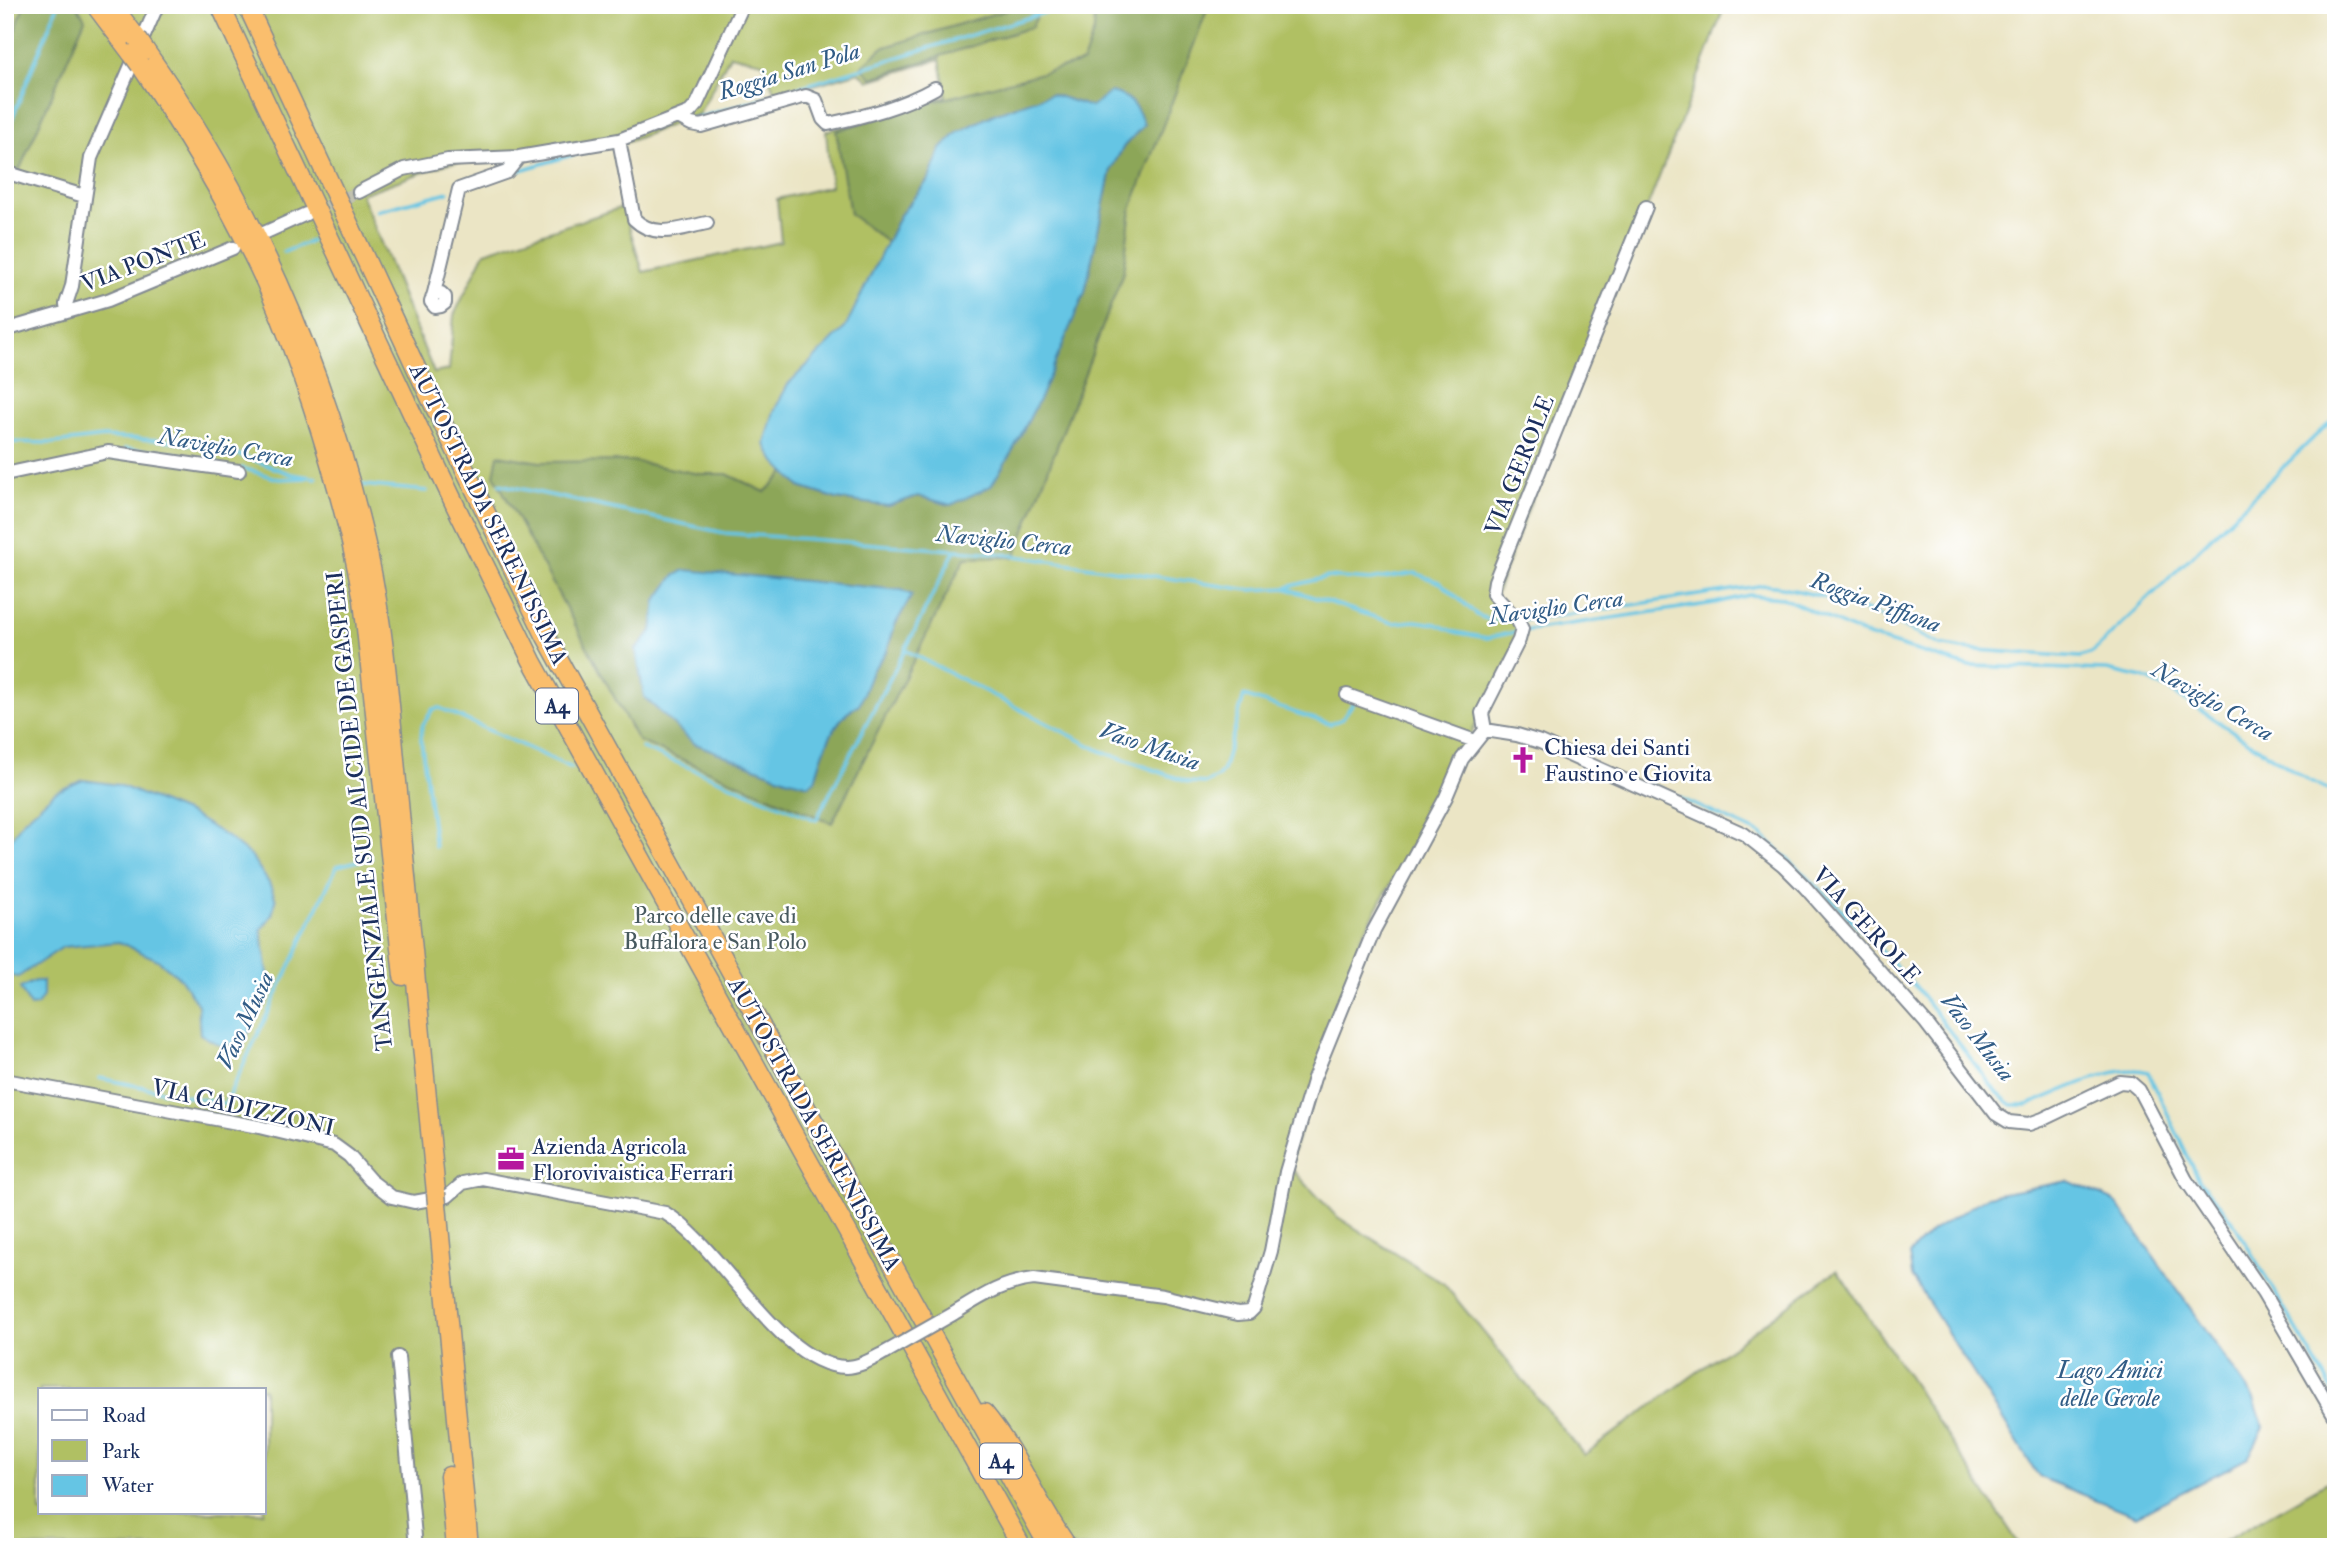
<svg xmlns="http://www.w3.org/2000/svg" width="2341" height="1552" font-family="'IM FELL Double Pica',serif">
<rect width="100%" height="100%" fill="#fff"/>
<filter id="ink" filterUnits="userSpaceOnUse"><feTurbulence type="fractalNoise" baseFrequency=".0143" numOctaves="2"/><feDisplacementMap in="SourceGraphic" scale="14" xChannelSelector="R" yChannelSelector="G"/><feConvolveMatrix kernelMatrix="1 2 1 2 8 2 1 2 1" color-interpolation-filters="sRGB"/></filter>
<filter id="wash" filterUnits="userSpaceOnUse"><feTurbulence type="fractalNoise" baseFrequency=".00686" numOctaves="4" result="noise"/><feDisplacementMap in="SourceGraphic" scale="28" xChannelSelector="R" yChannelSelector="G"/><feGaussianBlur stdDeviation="1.57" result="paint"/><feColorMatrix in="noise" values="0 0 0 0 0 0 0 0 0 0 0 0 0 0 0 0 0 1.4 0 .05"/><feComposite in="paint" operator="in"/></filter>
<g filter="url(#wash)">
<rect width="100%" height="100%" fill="#ebe5c5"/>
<!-- green -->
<path fill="#b0c063" stroke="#667860" stroke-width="2" fill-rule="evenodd" d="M5 5H1725C1652 204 1568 398 1495 597L1521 624 1520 639 1440 794 1361 938 1289 1166 1336 1216 1444 1284 1584 1455 1837 1270 2021 1547H5ZM730 55 763 62 776 96 859 72 869 81 940 59 946 96 826 131 831 186 777 199 781 242 643 272 623 207 485 252 454 315 449 370 434 373 361 194 449 163 625 143 699 114ZM40 1389H264V1512H40Z
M2336 1477V1547H2213Z"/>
<!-- forest -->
<path fill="#8ca659" stroke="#546a5c" stroke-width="2" fill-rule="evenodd" d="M24 5H77L85 19 16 178 5 195V62Z
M1022 5H1042L1032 27 872 78 861 67 882 48Z
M1102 5H1209L1131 209 1123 273 1015 557 965 558 832 823 638 741 494 475 498 455 540 462 632 461 699 474H727L765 492 785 472 800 487 837 499 888 506 918 496 951 505 1068 328 1085 292 1111 169 1124 146 1144 125 1051 94 1026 104 941 149 929 179 900 215 887 242 850 214 836 131 902 110 1083 62 1094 31 1095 8ZM911 595 895 625 887 651 872 671 859 704C833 717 822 754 815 780L809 784 786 779 693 743 636 650 652 631Z"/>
<!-- water -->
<path fill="#65c5e4" stroke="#407aa1" stroke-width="2" d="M1111 92C1130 96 1138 107 1144 125L1124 146 1111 169 1085 292 1041 396 1013 450 991 486 951 505 918 496 888 506 837 499 800 487 775 462 765 444 774 411 788 384 845 328 900 215 929 179 941 149 958 132 994 114 1051 94 1091 107Z
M685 570 901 590 912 595 895 625 887 651 872 671 859 705C833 717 822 754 815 780L809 785 786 779 693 743 644 697 636 650 652 631 656 601 674 576Z
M83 780 119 785 190 814 226 836 251 856 269 883 276 900 272 915 261 930 271 991 244 1042 221 1046 200 1034 198 1005 181 979 158 960 119 942 63 947 18 977 5 975V848L23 821 55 792Z
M35 981H43V996L37 1005 30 1006 20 988Z
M2068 1181 2115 1201 2254 1399 2264 1428 2248 1458 2136 1516 2039 1477 1912 1276 1909 1254 1932 1231 1988 1196Z"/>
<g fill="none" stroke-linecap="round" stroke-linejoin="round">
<!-- stream -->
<path stroke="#65c5e4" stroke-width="3.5" d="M691 120 1070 5
M5 136 58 5
M517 171 586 151
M377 211 448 192
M284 252 311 241
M5 442 54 443 104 437 176 441 237 454 291 474 316 478
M125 449 159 451 217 462
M242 468 279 479 306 478
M499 484 725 533 995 553 1250 590 1285 588 1393 623 1415 621 1436 624 1455 632 1487 638 1515 632 1715 603 1749 595 1783 598 1865 635 1967 666 2107 670 2143 678 2169 690 2308 780 2336 793
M363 485 427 491
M1287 587 1327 577 1370 580 1415 573 1441 583 1477 615 1490 620H1514
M1521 620 1545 618 1765 585 1782 587 1828 598 1874 613 1940 645 1962 649 2080 657 2092 653 2336 416
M905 650 954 552
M642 748 816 820 905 650 1101 751 1188 782 1206 783 1218 777 1223 770 1244 696 1330 724 1342 719 1354 702H1356
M1644 782 1761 834 1839 907 1916 987 1997 1093 2012 1105H2027C2059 1094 2116 1062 2148 1072L2200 1182 2232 1220 2336 1396
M435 847 421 739 422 726 433 709 440 708 572 768
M99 1078 225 1104 337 866 371 858"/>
</g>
</g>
<g filter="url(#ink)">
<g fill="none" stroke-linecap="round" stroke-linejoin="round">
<!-- minor-tunnel -->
<path stroke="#c1c1b0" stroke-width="12" stroke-dasharray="12 6" stroke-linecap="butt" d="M310 213 359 192"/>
<defs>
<path id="minor" d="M678 117 691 124 701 126 806 96 816 100 823 119 828 124C866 116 901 107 935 88
M619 140 634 219C655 240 681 228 707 223
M5 172 84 196
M359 192 404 169 448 160 519 157 619 140 690 112 697 104 743 5
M264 233 306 214
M434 293H441L445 297V303L441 306 435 307 431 302 434 293 459 189 507 172 519 157
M67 312 66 304 72 286 91 158 157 6
M5 330 108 300 233 248
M5 474 108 452 239 471
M1347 695 1475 741
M1485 730 1482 713 1519 640 1522 629 1517 619 1493 594 1495 581 1646 207
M5 1080 259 1127 334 1145 349 1156 370 1180 392 1197 414 1202 448 1196 463 1183 483 1179 665 1213C721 1245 779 1366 846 1367 860 1367 874 1358 886 1352
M953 1314C979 1298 1002 1282 1034 1279L1163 1296 1238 1314 1249 1313 1254 1308 1271 1251 1286 1172 1314 1078 1374 930 1446 797 1462 759 1485 730 1517 735 1540 742 1744 834 1783 865 1804 886 1926 1023 1996 1114 2009 1122 2029 1124 2043 1119 2120 1082 2131 1083 2139 1090 2186 1180 2263 1293 2336 1418
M398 1357 416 1547"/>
<path id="highway" d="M95 5 132 54
M112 5 137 38
M220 5 456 507 532 661 1022 1547
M247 5 426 389 546 637 1049 1547
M145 50C253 202 327 370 368 553 386 635 391 720 399 803 411 933 424 1063 436 1193
M140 65C184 129 224 196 258 266 280 311 296 358 312 405 333 469 351 533 363 600L403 976
M437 1204 469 1547
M984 1413C1018 1454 1037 1504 1068 1547
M449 1476 456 1547"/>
</defs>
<!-- minor casing -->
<use href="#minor" stroke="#838a92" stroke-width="16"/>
<!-- highway casing -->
<use href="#highway" stroke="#838a92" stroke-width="21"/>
<!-- minor -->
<use href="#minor" stroke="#fff" stroke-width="12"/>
<!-- highway -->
<use href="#highway" stroke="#fabe6d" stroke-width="18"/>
<defs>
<path id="minor-bridge" d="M886 1352 953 1314"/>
<path id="highway-bridge" d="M137 38 145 50
M132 54 140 65
M436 1193 437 1204"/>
</defs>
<!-- minor-bridge casing -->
<use href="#minor-bridge" stroke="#838a92" stroke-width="16" stroke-linecap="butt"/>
<!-- highway-bridge casing -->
<use href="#highway-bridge" stroke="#838a92" stroke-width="21" stroke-linecap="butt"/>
<!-- minor-bridge -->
<use href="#minor-bridge" stroke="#fff" stroke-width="12"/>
<!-- highway-bridge -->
<use href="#highway-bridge" stroke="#fabe6d" stroke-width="18"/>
</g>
</g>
<!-- icons -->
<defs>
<symbol id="church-bare" viewBox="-9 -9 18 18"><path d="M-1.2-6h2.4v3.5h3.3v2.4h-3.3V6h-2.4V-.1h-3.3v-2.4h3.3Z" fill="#b5179e" stroke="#fff" stroke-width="2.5" paint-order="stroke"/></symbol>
<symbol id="office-bare" viewBox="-9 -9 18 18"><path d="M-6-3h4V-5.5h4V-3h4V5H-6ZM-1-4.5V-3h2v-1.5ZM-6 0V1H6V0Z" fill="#b5179e" stroke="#fff" stroke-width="2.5" paint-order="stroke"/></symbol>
</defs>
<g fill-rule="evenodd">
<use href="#church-bare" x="1504" y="741" width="38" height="38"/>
<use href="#office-bare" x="492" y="1140" width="38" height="38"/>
</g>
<g text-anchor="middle" stroke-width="5" stroke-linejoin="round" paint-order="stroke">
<!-- shield labels -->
<g fill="#fff" stroke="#5f6d8e" stroke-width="2">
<rect x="536" y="688.5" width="42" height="35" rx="5"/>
<rect x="980" y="1443.5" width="42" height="35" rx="5"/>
</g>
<g font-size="21" font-weight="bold" fill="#1b2f5e">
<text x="557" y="713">A4</text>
<text x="1001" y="1468">A4</text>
</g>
<!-- street labels -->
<g font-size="23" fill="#1b2f5e" stroke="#fff">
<text transform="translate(143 261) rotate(-21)" y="8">VIA PONTE</text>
<text transform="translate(1519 465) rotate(-68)" y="8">VIA GEROLE</text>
<text transform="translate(489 514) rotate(64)" y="8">AUTOSTRADA SERENISSIMA</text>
<text transform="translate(359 811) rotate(-96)" y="8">TANGENZIALE SUD ALCIDE DE GASPERI</text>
<text transform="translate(1867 925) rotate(48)" y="8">VIA GEROLE</text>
<text transform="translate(243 1107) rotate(13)" y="8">VIA CADIZZONI</text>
<text transform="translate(815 1124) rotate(61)" y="8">AUTOSTRADA SERENISSIMA</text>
</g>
<!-- poi labels -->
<g font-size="23" fill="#1b2f5e" stroke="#fff" text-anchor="start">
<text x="1544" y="755">Chiesa dei Santi<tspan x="1544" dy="26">Faustino e Giovita</tspan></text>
<text x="532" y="1154">Azienda Agricola<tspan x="532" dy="26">Florovivaistica Ferrari</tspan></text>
</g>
<!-- park labels -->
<g font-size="23" fill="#485a60" stroke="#fff">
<text x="715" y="923">Parco delle cave di<tspan x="715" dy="26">Buffalora e San Polo</tspan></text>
</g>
<!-- water labels -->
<g font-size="24" font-style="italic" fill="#315c86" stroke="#fff">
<text transform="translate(789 71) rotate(-17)" y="8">Roggia San Pola</text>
<text transform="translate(226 447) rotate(10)" y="8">Naviglio Cerca</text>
<text transform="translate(1004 540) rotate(6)" y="8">Naviglio Cerca</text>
<text transform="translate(1876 602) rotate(20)" y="8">Roggia Piffiona</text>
<text transform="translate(1556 607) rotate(-8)" y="8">Naviglio Cerca</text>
<text transform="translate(2213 701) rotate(30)" y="8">Naviglio Cerca</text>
<text transform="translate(1150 746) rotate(19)" y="8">Vaso Musia</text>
<text transform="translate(245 1020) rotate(-65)" y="8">Vaso Musia</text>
<text transform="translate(1978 1037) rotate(52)" y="8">Vaso Musia</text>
<text x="2110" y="1378">Lago Amici<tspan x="2110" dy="28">delle Gerole</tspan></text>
</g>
</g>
<!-- margin -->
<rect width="2341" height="1552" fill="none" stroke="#fff" stroke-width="28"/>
<!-- legend -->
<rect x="38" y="1388" width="228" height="126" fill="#ffffff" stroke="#a4acbf" stroke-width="2"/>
<rect x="52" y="1410" width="35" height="10" fill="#ffffff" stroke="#a4acbf" stroke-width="2"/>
<text x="102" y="1422" font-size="21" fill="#1b2f5e">Road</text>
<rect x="52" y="1440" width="35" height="21" fill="#b0c063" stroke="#a4acbf" stroke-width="2"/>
<text x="102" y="1458" font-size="21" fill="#1b2f5e">Park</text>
<rect x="52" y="1475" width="35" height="21" fill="#65c5e4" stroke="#a4acbf" stroke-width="2"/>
<text x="102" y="1492" font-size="21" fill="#1b2f5e">Water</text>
</svg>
